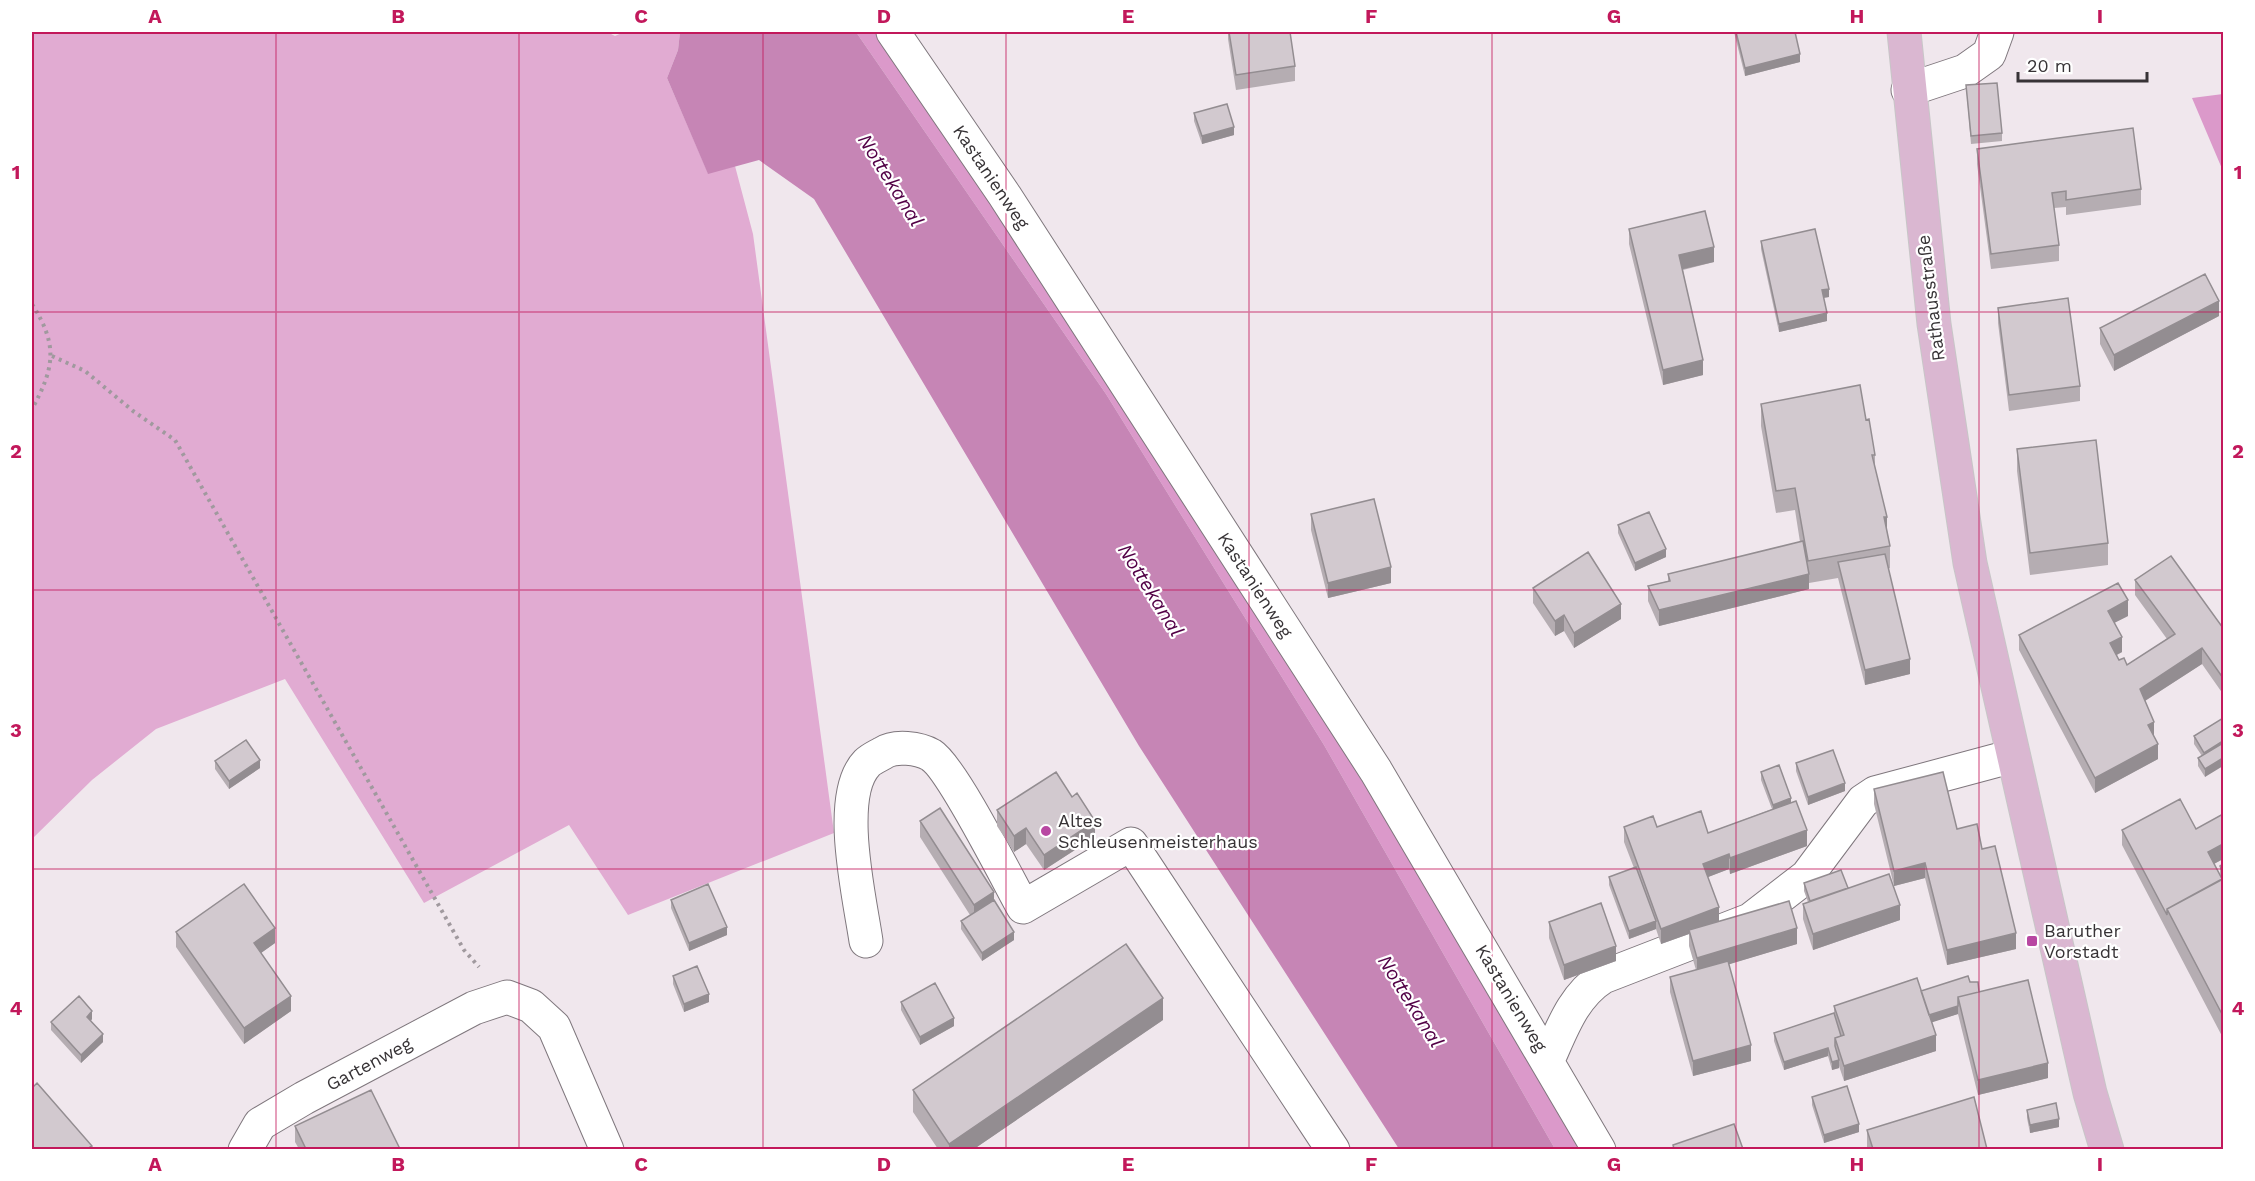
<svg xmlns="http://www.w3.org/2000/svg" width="2255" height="1181" font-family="'Work Sans',sans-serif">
<rect width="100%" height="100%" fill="#f0e7ed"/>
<!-- green -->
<path fill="#e1abd2" d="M32 32H607L615 36 624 32H680L678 50 667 78 708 173 735 166 753 234 834 833 628 915 569 825 424 903 285 679 156 729 92 780 32 839Z"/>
<!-- forest -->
<path fill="#db99ca" d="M856 32H877L1374 783 1583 1149H1555L1324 745 1106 394Z
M2223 94H2224L2223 171 2192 98Z"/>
<!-- water -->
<path fill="#c685b5" d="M680 32H856L1106 394 1324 745 1555 1149H1399L1139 746 814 199 759 160 708 174 667 78 678 50Z"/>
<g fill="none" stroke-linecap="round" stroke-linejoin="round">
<defs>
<path id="minor" d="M893 32 1005 196 1376 771 1599 1150
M1908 90 1965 71 1989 54 1997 32
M866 941C860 899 835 796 867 763 871 759 878 756 883 753 895 745 919 748 931 755 952 768 1008 880 1023 907L1131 844 1333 1150
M1548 1060C1562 1029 1573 996 1603 977L1750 920 1807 876 1863 801 1875 793 2013 756
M245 1150 260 1124 304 1098 474 1008 507 997 531 1006 554 1027 607 1150"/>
<path id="major" d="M1904 32 1934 324 1970 563 2090 1093 2107 1150"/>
</defs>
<!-- minor casing -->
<use href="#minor" stroke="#7f777d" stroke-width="35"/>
<!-- major casing -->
<use href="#major" stroke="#c7c6c7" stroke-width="35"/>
<!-- path -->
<path stroke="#a0999e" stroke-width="4" stroke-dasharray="3 4.5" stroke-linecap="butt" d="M32 304C58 345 55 367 32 409
M52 356 85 371 133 411 175 440 464 950 479 967"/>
<!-- minor -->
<use href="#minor" stroke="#fff" stroke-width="33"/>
<!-- major -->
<use href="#major" stroke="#dab7d1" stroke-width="33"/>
</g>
<!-- wall -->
<path fill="#b5adb2" d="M1228 32H1290L1295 66V81L1236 90 1228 39Z
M1734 32H1795L1800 62 1745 76Z
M1966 85 2002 133V141L1971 144Z
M1194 113 1234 135 1202 144 1194 121Z
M1977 149 2141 189V205L2066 215V207L2054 208 2059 245V261L1991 269 1977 164Z
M1629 229 1714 262 1683 270 1703 375 1663 385 1629 244Z
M1761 241 1829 297 1823 298 1827 321 1779 332 1761 249Z
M1998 308 2080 386V401L2009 411 1998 323Z
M2219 316 2114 371 2100 344V328Z
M1761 404 1866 420 1875 455V467L1890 546V568L1888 569 1910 674 1865 685 1838 578 1809 583V589L1659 626 1648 601V586L1668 581V574L1800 542 1795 510 1776 513 1761 426Z
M2017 449 2108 543V565L2030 575 2017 471Z
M1311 514 1391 583 1328 598 1311 530Z
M1618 525 1666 557 1635 571 1618 533Z
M2135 580 2223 628V694L2202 664 2145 701 2154 736 2158 759 2095 793 2019 650V635L2128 616 2114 623 2122 652 2117 655 2119 660 2127 665 2167 639 2135 595Z
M1533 588 1621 619 1574 648 1564 631 1555 636 1533 603Z
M2223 718 2205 777 2198 766V758L2202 756 2194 744V736Z
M215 761 260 768 229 789 215 769Z
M1796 763 1845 791 1808 805 1796 771Z
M1761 772 1791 802 1807 846 1730 874 1729 869 1708 877 1719 921 1797 944 1729 964 1751 1061 1693 1076 1670 992V977L1696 970 1689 946V934L1661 944 1656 929 1629 939 1609 885V877L1634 868 1624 842V827H1657L1708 833 1772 809 1761 780Z
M1874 789 1957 829 1982 849 2016 949 1947 965 1925 878 1894 886 1874 804Z
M997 810 1095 837 1044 870 1026 844 1014 852 997 826Z
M920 821 994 900 1014 940 982 961 961 929V921L970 915 920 837Z
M2196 829 2223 859 2214 864 2220 874V866L2223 864V1038L2122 845V830Z
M1804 883 1848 888 1900 920 1813 950 1803 919V904L1808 902 1804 891Z
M671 900 727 935 689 951 671 908Z
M1549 922 1616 961 1564 980 1549 938Z
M176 932 275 943 261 953 291 1011 244 1044 176 947Z
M673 976 709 1002 684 1012 673 984Z
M1970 982 2048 1078 1978 1095 1958 1014 1931 1022 1936 1051 1844 1081 1839 1066V1068L1832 1070 1828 1056 1784 1070 1774 1041V1033L1834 1013V1006Z
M901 1002 954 1026 920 1045 901 1010Z
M92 1019 91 1021 103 1042 81 1063 51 1030V1022Z
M1163 1020 974 1149H938L913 1112V1090Z
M1812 1097 1859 1132 1824 1143 1812 1105Z
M2027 1110 2059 1127 2030 1133 2027 1118Z
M295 1126 400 1149H299L295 1142Z
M1867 1130 1987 1149H1867Z"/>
<!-- shaded-wall -->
<path fill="#938d91" d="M1800 54V62L1745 76V68Z
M1234 127V135L1202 144V136Z
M1714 247V262L1679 270V255Z
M1829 289V297L1822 298V290Z
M2219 301V316L2114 371V355Z
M1827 313V321L1779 332V324Z
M1703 360V375L1663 385V370Z
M1884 517H1887V539Z
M1666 549V557L1635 571V563Z
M1391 567V583L1328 598V583Z
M1809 574V589L1659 626V610Z
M2128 600V616L2108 626V611Z
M1621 604V619L1574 648V633Z
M1564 615V631L1555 636V621Z
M2122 637V652L2110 658V643Z
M2202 648V664L2140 704V689Z
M1910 659V674L1865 685V670Z
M2154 722V738L2148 725Z
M2223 741V749L2204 761V753Z
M2158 744V759L2095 793V778Z
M2223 758V766L2205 777V769Z
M260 760V768L229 789V781Z
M1845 783V791L1808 805V797Z
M1791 798V806L1773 813V805Z
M1095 821V837L1044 870V855Z
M1026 828V844L1014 852V836Z
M1807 830V846L1730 874V858Z
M2223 844V859L2208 867V852Z
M1729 854V869L1703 879V864Z
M1925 863V878L1894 886V871Z
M994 892V908L974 921V905Z
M1900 905V920L1813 950V934Z
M1719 907V923L1689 930V934L1661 944V929Z
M1656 921V929L1629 939V931Z
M727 927V935L689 951V943Z
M275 928V943L254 958V943Z
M1797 928V944L1697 974V958Z
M1014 932V940L982 961V953Z
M2016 933V949L1947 965V950Z
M1616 946V961L1564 980V965Z
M709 994V1002L684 1012V1004Z
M291 996V1011L244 1044V1028Z
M1163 998V1020L974 1149H949V1144Z
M1958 1006V1014L1927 1024V1016Z
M92 1011V1019L87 1025V1017Z
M954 1018V1026L920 1045V1037Z
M103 1034V1042L81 1063V1055Z
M1936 1035V1051L1844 1081V1066Z
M1751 1045V1061L1693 1076V1061Z
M1828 1048V1056L1784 1070V1062Z
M1839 1060V1068L1832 1070V1062Z
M2048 1063V1078L1978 1095V1080Z
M33 1066V1074L32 1076V1068Z
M2059 1119V1127L2030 1133V1125Z
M1859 1124V1132L1824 1143V1135Z"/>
<!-- building -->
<path fill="#d2c9cf" stroke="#938d91" stroke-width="1.5" d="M1229 32H1290L1295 66 1236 75Z
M1736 32H1795L1800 54 1745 68Z
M1997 83 2002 133 1971 136 1966 85Z
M1227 104 1234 127 1202 136 1194 113Z
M2133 128 2141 189 2066 200V191L2052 193 2059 245 1991 254 1977 149Z
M1705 211 1714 247 1679 255 1703 360 1663 370 1629 229Z
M1815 229 1829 289 1822 290 1827 313 1779 324 1761 241Z
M2205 274 2219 301 2114 355 2100 328Z
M2068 298 2080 386 2009 395 1998 308Z
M1860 385 1866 420 1869 419 1875 455H1872L1887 517H1884L1890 546 1808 561 1795 488 1776 491 1761 404Z
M2096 440 2108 543 2030 553 2017 449Z
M1374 499 1391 567 1328 583 1311 514Z
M1649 512 1666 549 1635 563 1618 525Z
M1803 541 1809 574 1659 610 1648 586 1670 581 1668 574Z
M1588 552 1621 604 1574 633 1564 615 1555 621 1533 588Z
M1885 554 1910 659 1865 670 1838 562Z
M2171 556 2223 628V678L2202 648 2140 689 2154 722 2148 725 2158 744 2095 778 2019 635 2118 583 2128 600 2108 611 2122 637 2110 643 2119 660 2124 658 2127 665 2175 634 2135 580Z
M2223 718V741L2204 753 2194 736Z
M246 740 260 760 229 781 215 761Z
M2223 743V758L2205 769 2198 758Z
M1833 750 1845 783 1808 797 1796 763Z
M1779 765 1791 798 1773 805 1761 772Z
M1056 772 1072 797 1077 793 1095 821 1044 855 1026 828 1014 836 997 810Z
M1943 772 1957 829 1977 824 1982 849 1995 846 2016 933 1947 950 1925 863 1894 871 1874 789Z
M2180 799 2196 829 2223 814V844L2208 852 2222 879 2167 909V915L2122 830Z
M1796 801 1807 830 1730 858 1729 854 1703 864 1719 907 1661 929 1624 827 1653 816 1657 827 1701 811 1708 833Z
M940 808 994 892 974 905 920 821Z
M2223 864V873L2220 866Z
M1636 867 1656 921 1629 931 1609 877Z
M1841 870 1848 888 1810 901 1804 883Z
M1889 874 1900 905 1813 934 1803 904Z
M2223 879V1016L2167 909Z
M244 884 275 928 254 943 291 996 244 1028 176 932Z
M708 884 727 927 689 943 671 900Z
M994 900 1014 932 982 953 961 921Z
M1789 901 1797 928 1697 958 1689 930Z
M1601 903 1616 946 1564 965 1549 922Z
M1126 944 1163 998 949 1144 913 1090Z
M1728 961 1751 1045 1693 1061 1670 977Z
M697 966 709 994 684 1004 673 976Z
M1968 976 1970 982H1978L1979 992 1958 997V1006L1929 1015 1921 991Z
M1917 978 1936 1035 1844 1066 1835 1038 1844 1035 1834 1006Z
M2028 980 2048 1063 1978 1080 1958 997Z
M935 983 954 1018 920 1037 901 1002Z
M79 996 92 1011 87 1017 103 1034 81 1055 51 1022Z
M1834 1013 1841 1036 1835 1038V1046L1839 1060 1832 1062 1828 1048 1784 1062 1774 1033Z
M37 1083 92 1146 87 1149H32V1088Z
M1847 1086 1859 1124 1824 1135 1812 1097Z
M371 1090 400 1149H306L295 1126Z
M1974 1097 1987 1149H1873L1867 1130Z
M2056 1103 2059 1119 2030 1125 2027 1110Z
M1734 1124 1743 1149H1674L1673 1145Z"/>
<!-- grid -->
<path fill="none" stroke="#c2185b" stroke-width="1.5" stroke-opacity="0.55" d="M276 32V1150M519 32V1150M763 32V1150M1006 32V1150M1249 32V1150M1492 32V1150M1736 32V1150M1979 32V1150M32 312H2224M32 590H2224M32 869H2224"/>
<!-- markers -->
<g fill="#b847a2" stroke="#fff" stroke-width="2">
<circle cx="1046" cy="831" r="6"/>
<rect x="2026" y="935" width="12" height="12" rx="3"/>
</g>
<g text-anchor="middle" stroke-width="4.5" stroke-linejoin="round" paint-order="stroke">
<!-- street labels -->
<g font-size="18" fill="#373336" stroke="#fff">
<text transform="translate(991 177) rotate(56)" y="6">Kastanienweg</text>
<text transform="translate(1931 298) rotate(-97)" y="6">Rathausstraße</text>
<text transform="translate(1255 585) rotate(57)" y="6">Kastanienweg</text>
<text transform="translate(1511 998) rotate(59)" y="6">Kastanienweg</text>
<text transform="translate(369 1064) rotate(-28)" y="6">Gartenweg</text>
</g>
<!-- poi labels -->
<g font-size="18" fill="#373336" stroke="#fff" text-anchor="start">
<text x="1058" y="827">Altes<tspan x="1058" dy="21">Schleusenmeisterhaus</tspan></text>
<text x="2044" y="937">Baruther<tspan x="2044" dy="21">Vorstadt</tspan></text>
</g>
<!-- water labels -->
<g font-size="20" font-style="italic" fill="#520146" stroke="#fff">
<text transform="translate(891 180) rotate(58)" y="7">Nottekanal</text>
<text transform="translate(1151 590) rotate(58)" y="7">Nottekanal</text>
<text transform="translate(1411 1001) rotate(58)" y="7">Nottekanal</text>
</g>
</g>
<!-- border -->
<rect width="2255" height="1181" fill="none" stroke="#ffffff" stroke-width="66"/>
<!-- scale -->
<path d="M2018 72v9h129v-9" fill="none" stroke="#373336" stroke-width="3"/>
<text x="2027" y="72" font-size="18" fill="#373336" stroke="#ffffff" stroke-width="4.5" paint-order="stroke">20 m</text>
<rect x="33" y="33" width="2189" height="1115" fill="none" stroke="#c2185b" stroke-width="2"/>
<g font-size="20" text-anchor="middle" font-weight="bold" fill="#c2185b">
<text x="155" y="23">A</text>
<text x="398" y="23">B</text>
<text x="641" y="23">C</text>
<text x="884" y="23">D</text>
<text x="1128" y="23">E</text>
<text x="1371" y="23">F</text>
<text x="1614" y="23">G</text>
<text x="1857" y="23">H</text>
<text x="2100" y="23">I</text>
<text x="16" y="179">1</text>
<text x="2238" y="179">1</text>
<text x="16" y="458">2</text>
<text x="2238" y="458">2</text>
<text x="16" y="737">3</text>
<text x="2238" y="737">3</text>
<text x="16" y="1015">4</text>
<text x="2238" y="1015">4</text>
<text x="155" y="1171">A</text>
<text x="398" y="1171">B</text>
<text x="641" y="1171">C</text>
<text x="884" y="1171">D</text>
<text x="1128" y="1171">E</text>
<text x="1371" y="1171">F</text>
<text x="1614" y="1171">G</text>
<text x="1857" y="1171">H</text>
<text x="2100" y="1171">I</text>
</g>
</svg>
